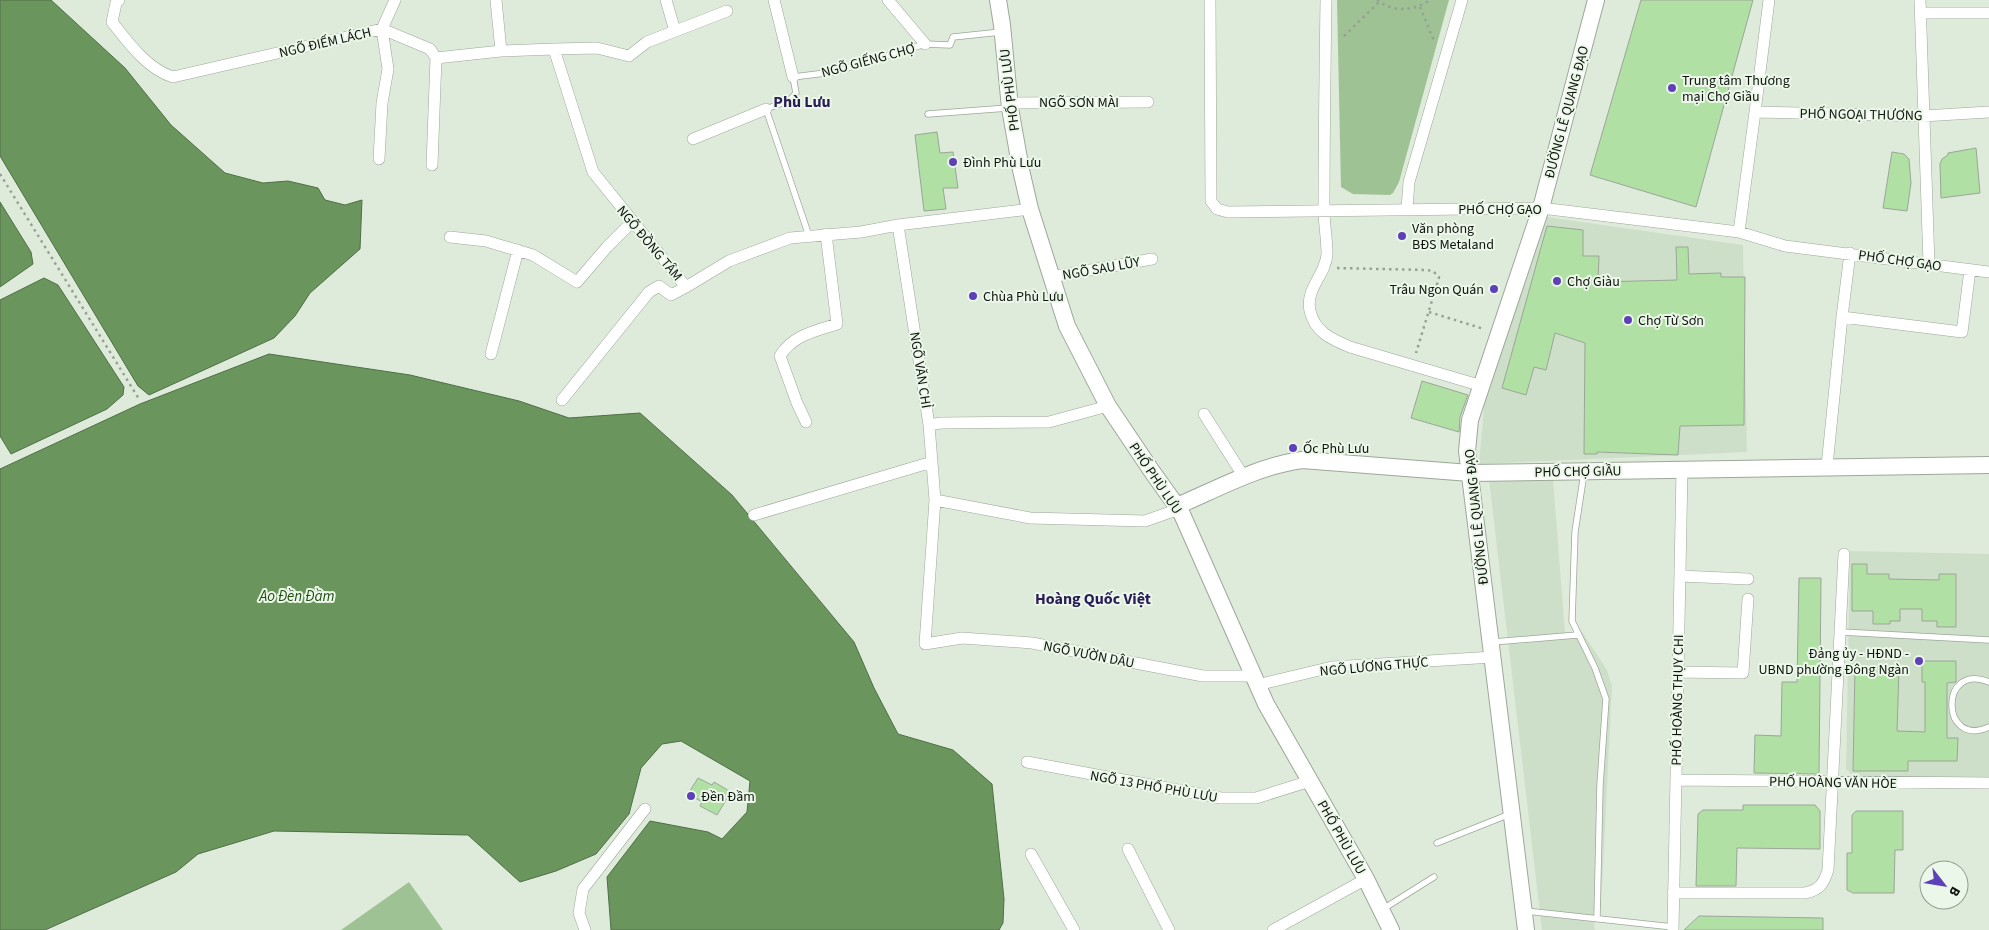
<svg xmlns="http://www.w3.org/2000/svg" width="1989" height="930" font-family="'Source Sans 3',sans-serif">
<rect width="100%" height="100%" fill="#deeada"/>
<!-- built -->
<path fill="#cedfc9" d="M1547 217 1743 245 1747 452 1479 464 1485 396Z
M1489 479H1553L1565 633 1582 632 1607 670 1612 686 1601 906 1594 925 1595 930H1542Z
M1850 551 1989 554V778L1854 777 1846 769Z"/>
<!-- green -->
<path fill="#9fc295" d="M1337 0H1449L1399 182 1393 193 1390 195 1353 194 1341 187Z
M409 882 443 930H341Z"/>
<!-- water -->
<path fill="#6a965e" stroke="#4f6f46" d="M0 0H51L125 68 171 125 225 173 263 183 288 181 318 188 325 200 345 205 362 200 360 249 310 293 295 316 274 338 149 395 138 386 0 156Z
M0 202 31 252 33 264 0 287Z
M44 278 58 285 124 387 123 395 107 409 11 454 0 436V300Z
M269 354 410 375 519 401 569 418 640 413 732 495 854 642 874 688 898 734 953 750 992 784 1004 899 1003 923 999 930H611L607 877 650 821 708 832 722 839 747 812 750 781 681 741 662 744 641 768 629 814 596 854 556 871 520 882 468 835 274 831 198 854 176 872 45 930H0V469L140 404Z"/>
<!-- building -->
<path fill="#b1e0a4" stroke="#9ba698" d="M1641 0H1753L1696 207 1590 175Z
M937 132 940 153 953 152 958 188H943L946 209 924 211 915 135Z
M1976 148 1980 193 1941 198 1940 164 1942 159 1948 155V153Z
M1892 152 1904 154 1909 159 1911 183 1907 211 1883 208Z
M1547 226 1583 230V256H1599L1598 282 1677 280 1676 247H1688L1689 274 1721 273V277H1745L1744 425 1680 426 1678 455 1597 452V454H1584L1585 343 1555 333 1546 370 1534 367 1526 395 1502 388Z
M1422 381 1468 395 1460 417 1459 432 1411 418Z
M1852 564H1867V574H1889V579L1939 580V574H1956V627H1937V621H1922V609H1900V621H1890V624H1873V611H1852Z
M1799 578H1821L1819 774 1754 773 1755 735 1781 736 1782 682H1797Z
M1922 661H1956V682L1947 683V738H1958L1957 761H1908V771H1853L1855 667 1899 668 1897 731 1925 732V682H1922Z
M698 778 712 785 714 782 731 792 717 815 700 806 702 802 688 794Z
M1743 805H1815L1820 811V849L1737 848 1736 886H1696L1698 814 1703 810H1743Z
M1856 811H1903V850H1895L1894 893H1853L1847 890V853H1852V815Z
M1699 916 1823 918V930H1684Z"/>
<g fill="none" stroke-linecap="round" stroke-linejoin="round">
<defs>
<path id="lane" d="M928 114 1008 108
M809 236 766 109 790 100 796 93 793 77 834 72 925 44 950 45 953 37 1001 32
M1584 473 1575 532 1572 621 1595 668 1606 699 1600 785 1597 918
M1841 632 1989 640
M1493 642 1577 635
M1989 682C1939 661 1940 749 1989 727
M1437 843 1510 814
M1383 909 1434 877
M1526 911 1673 927"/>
<path id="street" d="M119 0 116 3 112 22C128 42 147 69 173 77L382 29 430 49 436 58 501 51
M496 0 501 51 554 49 593 172 686 287 729 261 790 238 861 232 898 225 1030 209
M666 0 675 31
M774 0 793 77
M888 0 925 44
M1210 0 1211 201 1217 209 1228 212 1541 208 1739 232 1785 246 1989 272
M1326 0C1325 70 1324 139 1324 209 1324 224 1327 239 1327 254 1326 275 1305 288 1310 311 1315 332 1331 339 1350 347L1482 386
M1769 0 1755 112 1923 116 1989 112
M1920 0 1929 264
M1921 13H1989
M554 49 597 48 629 56 647 42 727 11
M1009 103 1148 102
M693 139 766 109
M379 159 382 103 388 69 382 29 395 0
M432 165 436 58
M1407 209 1409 182 1462 0
M898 225 929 425 941 423 1049 422 1108 406
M1739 232 1755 112
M450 237 486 241 533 255 577 282 607 247 632 222
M1850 253 1842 317 1962 332 1970 270
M1051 277 1152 259
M491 354 518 250
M562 400 649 292 659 286 671 295 686 287
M1204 414 1244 477
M806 422 797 403 780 356C793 335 815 331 837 324L826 234
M929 425 935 500 925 644 962 638 1032 643 1203 676H1253
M1827 466 1842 317
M935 500 1030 518 1145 521 1179 509
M754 515 932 462
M1680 576 1748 579
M1678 672 1743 673 1748 599
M1257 685 1332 667 1493 657
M1027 762 1221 798H1256L1310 781
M1676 780 1989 783
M1128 849 1169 930
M1031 854 1074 930
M1673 893H1805C1820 890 1824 883 1828 870L1844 554
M585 930 579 913 583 889 645 809
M1273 930 1366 879
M1673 930 1682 470"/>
<path id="secondary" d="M998 0 1002 25 1010 108 1021 170 1030 209 1067 326 1108 406 1153 473 1181 512 1266 704 1366 879 1391 930
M1177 506C1217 489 1258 466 1302 460L1470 473 1989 465
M1526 930 1467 451 1470 420 1541 208 1596 0"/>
</defs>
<!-- lane casing -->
<use href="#lane" stroke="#9ca899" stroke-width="7"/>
<!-- street casing -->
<use href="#street" stroke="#9ca899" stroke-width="12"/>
<!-- secondary casing -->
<use href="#secondary" stroke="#9ca899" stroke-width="18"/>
<!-- path -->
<path stroke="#98a195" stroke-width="2.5" stroke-dasharray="2.5 4" stroke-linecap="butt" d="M1377 0C1394 13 1413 11 1430 0
M1420 7 1434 41
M1344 36 1379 2
M0 174 139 399
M1337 268 1426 270 1433 271 1439 277 1438 281 1416 353
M1429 312 1484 329"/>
<!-- lane -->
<use href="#lane" stroke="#fff" stroke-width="5.5"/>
<!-- street -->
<use href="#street" stroke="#fff" stroke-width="11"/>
<!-- secondary -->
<use href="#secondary" stroke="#fff" stroke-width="16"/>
</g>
<!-- markers -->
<g fill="#5e40b8" stroke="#ebf7e8" stroke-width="2">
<circle cx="1672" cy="88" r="5"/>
<circle cx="953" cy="162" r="5"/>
<circle cx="1402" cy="236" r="5"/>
<circle cx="1557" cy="281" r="5"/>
<circle cx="1494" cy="289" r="5"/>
<circle cx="973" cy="296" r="5"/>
<circle cx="1628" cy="320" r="5"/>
<circle cx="1293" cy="448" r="5"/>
<circle cx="1919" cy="661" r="5"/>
<circle cx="691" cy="796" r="5"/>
</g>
<g text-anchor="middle" stroke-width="4" stroke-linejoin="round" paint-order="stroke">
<!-- street labels -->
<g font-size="14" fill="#10140f" stroke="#ebf7e8">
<text transform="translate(325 42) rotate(-13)" y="5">NGÕ ĐIẾM LÁCH</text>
<text transform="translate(868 60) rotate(-15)" y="5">NGÕ GIẾNG CHỢ</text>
<text transform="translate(1009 90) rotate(-97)" y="5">PHỐ PHÙ LƯU</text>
<text x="1079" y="107">NGÕ SƠN MÀI</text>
<text transform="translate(1566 112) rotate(-75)" y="5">ĐƯỜNG LÊ QUANG ĐẠO</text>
<text transform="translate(1861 114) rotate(1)" y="5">PHỐ NGOẠI THƯƠNG</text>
<text x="1500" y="214">PHỐ CHỢ GẠO</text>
<text transform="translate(650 243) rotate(50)" y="5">NGÕ ĐỒNG TÂM</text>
<text transform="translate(1900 260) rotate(8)" y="5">PHỐ CHỢ GẠO</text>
<text transform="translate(1101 268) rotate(-10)" y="5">NGÕ SAU LŨY</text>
<text transform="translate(921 370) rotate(81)" y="5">NGÕ VĂN CHỈ</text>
<text transform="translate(1578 471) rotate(-1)" y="5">PHỐ CHỢ GIẦU</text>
<text transform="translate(1156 478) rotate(56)" y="5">PHỐ PHÙ LƯU</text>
<text transform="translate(1476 517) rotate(-96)" y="5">ĐƯỜNG LÊ QUANG ĐẠO</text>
<text transform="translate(1089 654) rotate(11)" y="5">NGÕ VƯỜN DÂU</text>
<text transform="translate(1374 666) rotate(-5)" y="5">NGÕ LƯƠNG THỰC</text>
<text transform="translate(1677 700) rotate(-89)" y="5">PHỐ HOÀNG THỤY CHI</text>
<text transform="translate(1833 782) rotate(1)" y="5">PHỐ HOÀNG VĂN HÒE</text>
<text transform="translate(1154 786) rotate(10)" y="5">NGÕ 13 PHỐ PHÙ LƯU</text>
<text transform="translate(1342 837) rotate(60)" y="5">PHỐ PHÙ LƯU</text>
</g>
<!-- poi labels -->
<g font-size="14" fill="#10140f" stroke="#ebf7e8" text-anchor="start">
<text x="1682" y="85">Trung tâm Thương<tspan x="1682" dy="16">mại Chợ Giầu</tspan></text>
<text x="963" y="167">Đình Phù Lưu</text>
<text x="1412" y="233">Văn phòng<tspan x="1412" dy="16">BĐS Metaland</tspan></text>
<text x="1567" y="286">Chợ Giàu</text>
<text x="1484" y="294" text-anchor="end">Trâu Ngon Quán</text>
<text x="983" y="301">Chùa Phù Lưu</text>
<text x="1638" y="325">Chợ Từ Sơn</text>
<text x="1303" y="453">Ốc Phù Lưu</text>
<text x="1909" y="658" text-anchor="end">Đảng ủy - HĐND -<tspan x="1909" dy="16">UBND phường Đông Ngàn</tspan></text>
<text x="701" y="801">Đền Đầm</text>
</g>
<!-- water labels -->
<g font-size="15" font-style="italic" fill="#1f4c11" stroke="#ebf7e8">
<text x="297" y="601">Ao Đền Đầm</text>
</g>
<!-- quarter labels -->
<g font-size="16" font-weight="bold" fill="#2a1d57" stroke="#ebf7e8">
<text x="802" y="107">Phù Lưu</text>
<text x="1093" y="604">Hoàng Quốc Việt</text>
</g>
</g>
<!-- north arrow -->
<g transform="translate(1944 885) rotate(121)"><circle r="24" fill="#ebf7e8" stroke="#939c91"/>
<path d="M0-4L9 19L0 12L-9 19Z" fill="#5e40b8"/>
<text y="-8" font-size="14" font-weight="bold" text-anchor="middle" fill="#10140f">B</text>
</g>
</svg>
